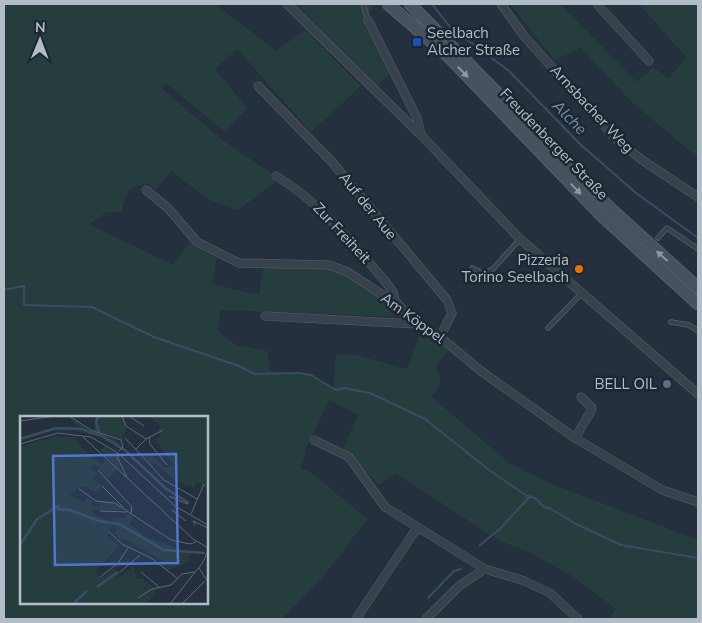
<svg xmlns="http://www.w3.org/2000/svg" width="702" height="623" font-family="'Nunito Sans',sans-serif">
<rect width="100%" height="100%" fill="#24303d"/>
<!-- green -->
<path fill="#263d3e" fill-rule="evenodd" d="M4 4H215L276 51 305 29 361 86 311 132 237 49 215 69 247 108 225 132 166 83 161 88 220 138 279 179 238 210 211 201 171 171 155 190 147 184C126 187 127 194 121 212H107L89 224 173 265 189 243 217 258 212 284 259 295 263 267 337 268 408 317 220 310 218 331 236 345 267 351 271 371 312 375 333 389 336 354 356 355 407 369 421 332 448 350 436 367 441 382 432 397 510 464 554 485 698 540V619H608L616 609 572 576 533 554 498 540 395 473 379 485 343 449 358 415 329 400 307 446 301 469 308 470 368 519 322 578 282 619H4ZM21 417H206V602H21Z
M294 4H377L366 15 365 25 390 73 377 86Z
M510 4H560L637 82 653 67 669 79 686 57 639 4H698V158L633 103 581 48 555 60Z"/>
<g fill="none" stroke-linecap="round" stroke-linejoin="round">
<!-- stream -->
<path stroke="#384d64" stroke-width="2" d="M432 4 450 27 509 71 580 144 636 193 698 238
M4 290 24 286V305L92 307 154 337 239 366 254 374 299 373 311 375 336 390 344 388 370 393 425 419 489 470 527 496 535 498 544 507 551 509 576 524 621 545 698 558
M480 545 501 528 530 496
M428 598 454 571 461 569"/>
<defs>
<path id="lane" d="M363 4 368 20
M658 238 667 228 698 249
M472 268 484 274 493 269 520 239
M671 322 689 325 698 331
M548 328 581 294"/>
<path id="street" d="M287 4 421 135 520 239 698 394
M501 4 524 36 616 139 642 160 698 197
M597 4 649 61
M368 20 417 118 421 135
M258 86 332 162 447 300 452 313 440 337
M276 176C320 202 352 243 385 281L393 292 395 301
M146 190 168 208 197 242 239 263 329 265 348 272 384 296 395 301 417 324 440 337 481 371 575 438 662 490 698 502
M265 316 417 324
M575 438 591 411 592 408 581 397
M314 440 349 457 385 507 485 569 522 580 550 593 578 619
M356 619 417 528
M426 619 459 586 485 569"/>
<path id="secondary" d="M388 4 448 56 602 216 698 304
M410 4 610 208 698 288"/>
</defs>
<!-- lane casing -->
<use href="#lane" stroke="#56606b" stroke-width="5.5"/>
<!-- street casing -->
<use href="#street" stroke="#56606b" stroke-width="9"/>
<!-- secondary casing -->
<use href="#secondary" stroke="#56606b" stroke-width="13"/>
<!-- lane -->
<use href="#lane" stroke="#38424d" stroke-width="4"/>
<!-- street -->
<use href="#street" stroke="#38424d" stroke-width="8"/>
<!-- secondary -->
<use href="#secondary" stroke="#465260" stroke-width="11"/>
</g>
<!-- one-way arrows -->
<defs><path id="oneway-solid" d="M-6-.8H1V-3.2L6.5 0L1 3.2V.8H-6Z" transform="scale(1.25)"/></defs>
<g fill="#8d98a4">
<use href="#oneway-solid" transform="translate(463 72) rotate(46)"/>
<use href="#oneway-solid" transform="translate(576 189) rotate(46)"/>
<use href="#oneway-solid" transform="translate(662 256) rotate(-138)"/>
</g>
<!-- markers -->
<rect fill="#1a4fb4" stroke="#1d2732" stroke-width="2" x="412" y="37" width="10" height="10" rx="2.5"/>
<circle fill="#e8710a" stroke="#1d2732" stroke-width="2" cx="579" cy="269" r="5"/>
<circle fill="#5c6f8a" stroke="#1d2732" stroke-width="2" cx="667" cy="384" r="5"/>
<g text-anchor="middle" stroke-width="5" stroke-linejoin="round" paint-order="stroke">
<!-- poi labels -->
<g font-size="15" fill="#b3bdc8" stroke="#1d2732" text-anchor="end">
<text x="427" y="38" text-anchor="start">Seelbach<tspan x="427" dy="17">Alcher Straße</tspan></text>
<text x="569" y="265">Pizzeria<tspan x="569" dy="17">Torino Seelbach</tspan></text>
<text x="657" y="389">BELL OIL</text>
</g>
<!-- street labels -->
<g font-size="15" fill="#b3bdc8" stroke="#1d2732">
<text transform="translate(592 109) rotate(47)" y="5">Arnsbacher Weg</text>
<text transform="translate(554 144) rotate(46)" y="5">Freudenberger Straße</text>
<text transform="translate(368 206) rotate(51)" y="5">Auf der Aue</text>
<text transform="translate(342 233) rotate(47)" y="5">Zur Freiheit</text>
<text transform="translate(413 318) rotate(36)" y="5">Am Köppel</text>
</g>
<!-- water labels -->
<g font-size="16" font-style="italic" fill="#7490ab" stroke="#1d2732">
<text transform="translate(570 117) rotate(45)" y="6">Alche</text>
</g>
</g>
<!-- overview -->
<g transform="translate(20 416)">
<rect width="188" height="188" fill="#24303d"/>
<path d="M76 0H101L107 12 102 21 108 32 101 23 74 14ZM127 0H187V73L177 65 174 72 156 65 135 47 131 49 122 39 128 36 145 52 153 48 135 24 140 21 139 8ZM50 2 69 14 97 24 102 30 99 32 77 20 51 14 32 15 4 24V21L29 13 59 11ZM36 20 55 21 64 34 81 48 86 44 97 54 88 62 74 48 71 51 77 58 73 62 62 54 82 70 75 76 63 70 49 79 64 86 67 82 72 85 71 89 79 91 80 86H93L106 94H73L72 97 92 107 93 101 105 103 108 97 113 100 110 108 124 120 171 137 168 146 147 155 140 149 143 145 104 122 101 124 94 118 97 112 92 109 87 121 99 130 75 155 81 162 95 151 100 161 114 150 116 163H123L136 173 128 187H0V31ZM85 30 99 39V54L80 35Z" fill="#263d3e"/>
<path fill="none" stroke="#384d64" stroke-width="2.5" d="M78 0 76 6 79 16M0 23 36 12 61 13 82 20 106 35 145 72 169 87M19 102 38 90V93L50 94 79 105 99 108 144 134 185 137M0 129 18 102M77 171 98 156M54 187 67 175"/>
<path fill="none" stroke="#5d6875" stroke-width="1" d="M49 0 71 14 101 24 103 31 99 35M102 0 106 10 126 23M109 0 124 10M0 5 36 0M63 21 173 123 188 132M129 21 130 28 147 49M105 22 144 64 177 83M0 28 38 17 71 21 98 37 155 90 188 109M115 34 126 23 143 14M98 37 97 40 107 62M78 54 112 91 111 98M82 70 103 91M59 73 76 85 95 87 151 124 170 128 176 126M149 80 168 88M152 94 166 105M80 95 107 96M171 98 184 68M175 109 173 105 188 112M89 116 102 128 131 142 157 162M179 152 188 166M121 156 139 171M99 157 120 139M80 161 98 147 108 132M118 182 132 173 151 169 162 158 175 156 182 148 188 135M151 187 175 156M163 187 185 165"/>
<path fill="#5275d2" fill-opacity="0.15" stroke="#5275d2" stroke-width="2.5" d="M156 38 158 147 35 149 33 40Z"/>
<rect width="188" height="188" fill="none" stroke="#b3bdc8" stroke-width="2.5"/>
</g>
<!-- border -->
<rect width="702" height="623" fill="none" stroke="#b3bdc8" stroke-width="10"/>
<!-- north arrow -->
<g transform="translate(40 40) rotate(1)" stroke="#1d2732" stroke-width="4" paint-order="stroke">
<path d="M0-4L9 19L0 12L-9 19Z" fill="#b3bdc8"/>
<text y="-8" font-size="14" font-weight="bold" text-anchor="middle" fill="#b3bdc8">N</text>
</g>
</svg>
